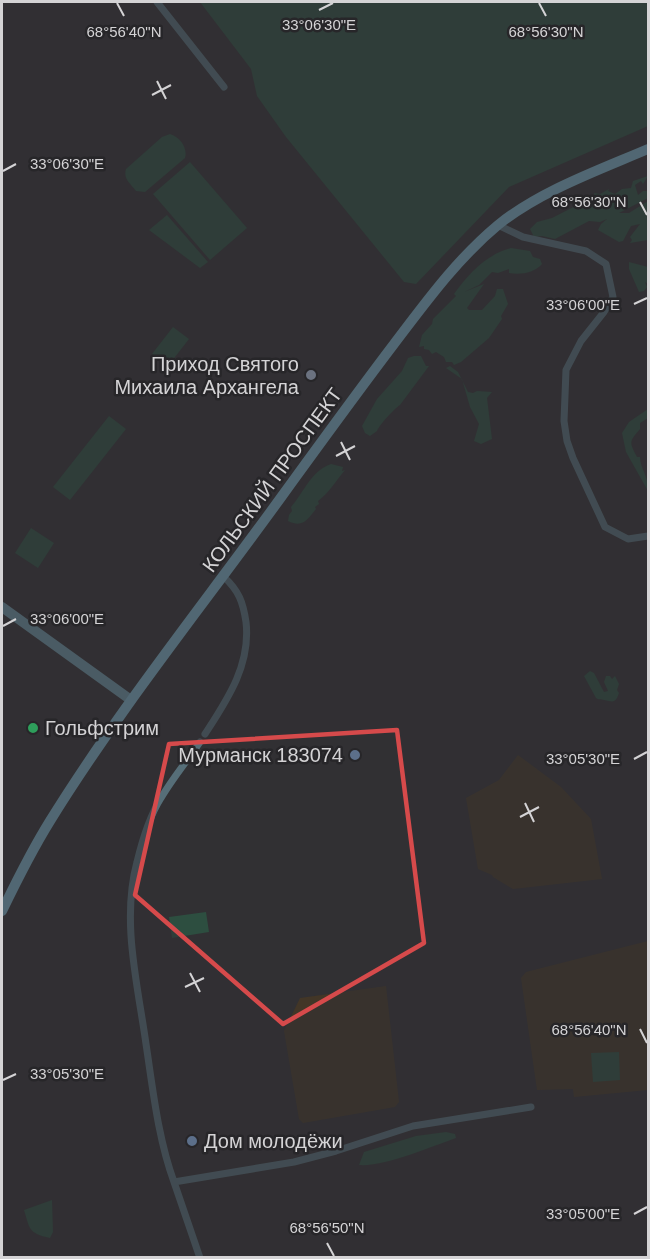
<svg xmlns="http://www.w3.org/2000/svg" width="650" height="1259" font-family="Helvetica,sans-serif">
<rect width="100%" height="100%" fill="#313033"/>
<!-- education -->
<path fill="#423627" d="M518 755 561 787 591 819 602 879 513 889 493 877 492 875 478 869 466 798 499 780Z
M648 941V1090L574 1097 573 1089 537 1090 521 978 526 972Z
M386 986 399 1102 395 1107 303 1123 299 1119 284 1031 300 998Z"/>
<!-- green -->
<path fill="#2d4e40" d="M200 2H648V126L509 187 416 284 404 282 286 137 257 96 251 69Z
M170 134C180 137 188 148 185 158L145 192 136 191C130 183 123 179 126 169L162 137Z
M190 162 247 228 210 260 153 194Z
M648 176 643 184 641 181 635 185 638 195 643 191H648V198L619 213H629L648 201V240L630 243 632 240 630 237 640 224 631 226 623 241 619 242 598 230 601 224 607 219 600 222 589 221 555 239 542 236 534 237 530 229 537 222 552 218 595 196 594 193 600 194 609 189 608 191 615 194 622 189 631 188 633 181Z
M167 215 208 262 200 268 149 230Z
M511 248 530 251 533 257 540 259 542 264C534 273 521 275 509 273V269L498 273 492 272 479 285 464 292 484 284 467 308 469 310H482L495 296 497 289H503L508 304 501 316 502 319 489 338 461 362 454 365 452 362H446L444 357 436 352 432 354 429 350 424 349V346L419 347 422 335 432 324 433 319 456 296 454 294C468 274 487 254 511 248Z
M629 262 648 267V284L645 282 647 287 644 291 639 292 629 269Z
M173 327 189 339 168 366 152 354Z
M414 356H421L426 366H429L400 405C394 409 380 424 377 431L370 436 365 433 362 426 377 399 402 371 408 358Z
M450 366 458 372 468 392 473 393 477 391 492 392 487 398 492 439 481 444 474 441 479 424 470 407 462 379 446 368Z
M648 409V418L640 423V429C629 442 629 442 637 457H640C640 469 649 476 648 491L626 452 622 433 629 422Z
M109 416 126 429 70 500 53 487Z
M331 464 343 467 342 471 345 470C335 482 329 493 318 501L319 504 315 507 316 509C307 520 303 528 288 521L289 515 292 511 291 507C304 492 311 471 331 464Z
M31 528 54 543 38 568 15 553Z
M590 671 594 673 604 692 608 691 604 682 606 676H610L612 679 615 676 619 684 617 690 619 693C615 705 612 701 604 700 601 699 598 700 596 698L584 676Z
M206 912 209 932 172 938 169 917Z
M619 1052 620 1080 593 1082 591 1053Z
M446 1132 455 1134 456 1138C430 1147 385 1167 359 1165L364 1152 416 1136Z
M52 1200 53 1232 50 1238C28 1233 30 1229 24 1210Z"/>
<g fill="none" stroke-linecap="round" stroke-linejoin="round">
<!-- street -->
<path stroke="#566e78" stroke-width="7" d="M157 2 224 87
M498 225 523 237 586 251 606 264 613 297 604 312 581 341 566 370 564 421 567 441 573 458 605 527 628 539 648 536
M205 734C227 700 251 665 246 622 243 602 239 591 224 577
M200 742C187 761 172 779 161 798 149 817 142 841 137 862 121 921 138 986 146 1044 153 1090 158 1138 174 1182L294 1162 336 1151 413 1126 531 1107
M174 1182 200 1258"/>
<!-- secondary -->
<path stroke="#6991a1" stroke-width="10" d="M2 607 131 700"/>
<!-- primary -->
<path stroke="#78abc0" stroke-width="10" d="M2 911C17 880 32 850 50 821 120 708 204 604 282 496 319 445 356 394 394 344 426 302 457 259 498 225 540 191 599 170 648 149"/>
</g>
<!-- marked area -->
<path d="M0 0H650V1259H0ZM397 730 424 943 283 1024 135 895 169 744Z" fill="#313033" fill-opacity=".55" fill-rule="evenodd"/>
<path fill="none" stroke="#d64a4b" stroke-width="4.5" stroke-linejoin="round" d="M397 730 424 943 283 1024 135 895 169 744Z"/>
<!-- ticks -->
<path fill="none" stroke="#d4d3d5" stroke-width="2" d="M117 3 124 16M539 3 546 16M319 10 333 3M157 81 166 99M152 95 171 85M3 171 16 164M640 202 647 215M634 304 647 298M341 442 350 460M336 456 355 446M3 626 16 619M634 759 647 752M525 803 534 822M520 817 539 807M190 973 200 992M185 987 204 978M640 1029 647 1043M3 1080 16 1074M634 1214 647 1207M327 1243 334 1256"/>
<!-- markers -->
<circle fill="#6b7280" stroke="#272629" stroke-width="2" cx="311" cy="375" r="6"/>
<circle fill="#2e9e5b" stroke="#272629" stroke-width="2" cx="33" cy="728" r="6"/>
<g fill="#5c6f8a" stroke="#272629" stroke-width="2">
<circle cx="355" cy="755" r="6"/>
<circle cx="192" cy="1141" r="6"/>
</g>
<g text-anchor="middle" stroke-width="5" stroke-linejoin="round" paint-order="stroke">
<!-- poi labels -->
<g font-size="20" fill="#d4d3d5" stroke="#272629" text-anchor="end">
<text x="299" y="371">Приход Святого<tspan x="299" dy="23">Михаила Архангела</tspan></text>
<text x="45" y="735" text-anchor="start">Гольфстрим</text>
<text x="343" y="762">Мурманск 183074</text>
<text x="204" y="1148" text-anchor="start">Дом молодёжи</text>
</g>
<!-- street labels -->
<g font-size="20" fill="#d4d3d5" stroke="#272629">
<text transform="translate(272 480) rotate(-54)" y="7">КОЛЬСКИЙ ПРОСПЕКТ</text>
</g>
</g>
<g font-size="15" text-anchor="middle" fill="#d4d3d5" stroke="#272629" stroke-width="5" stroke-linejoin="round" paint-order="stroke">
<text x="319" y="30">33°06'30"E</text>
<text x="124" y="37">68°56'40"N</text>
<text x="546" y="37">68°56'30"N</text>
<text x="67" y="169">33°06'30"E</text>
<text x="589" y="207">68°56'30"N</text>
<text x="583" y="310">33°06'00"E</text>
<text x="67" y="624">33°06'00"E</text>
<text x="583" y="764">33°05'30"E</text>
<text x="589" y="1035">68°56'40"N</text>
<text x="67" y="1079">33°05'30"E</text>
<text x="583" y="1219">33°05'00"E</text>
<text x="327" y="1233">68°56'50"N</text>
</g>
<!-- border -->
<rect width="650" height="1259" fill="none" stroke="#d4d3d5" stroke-width="6"/>
</svg>
